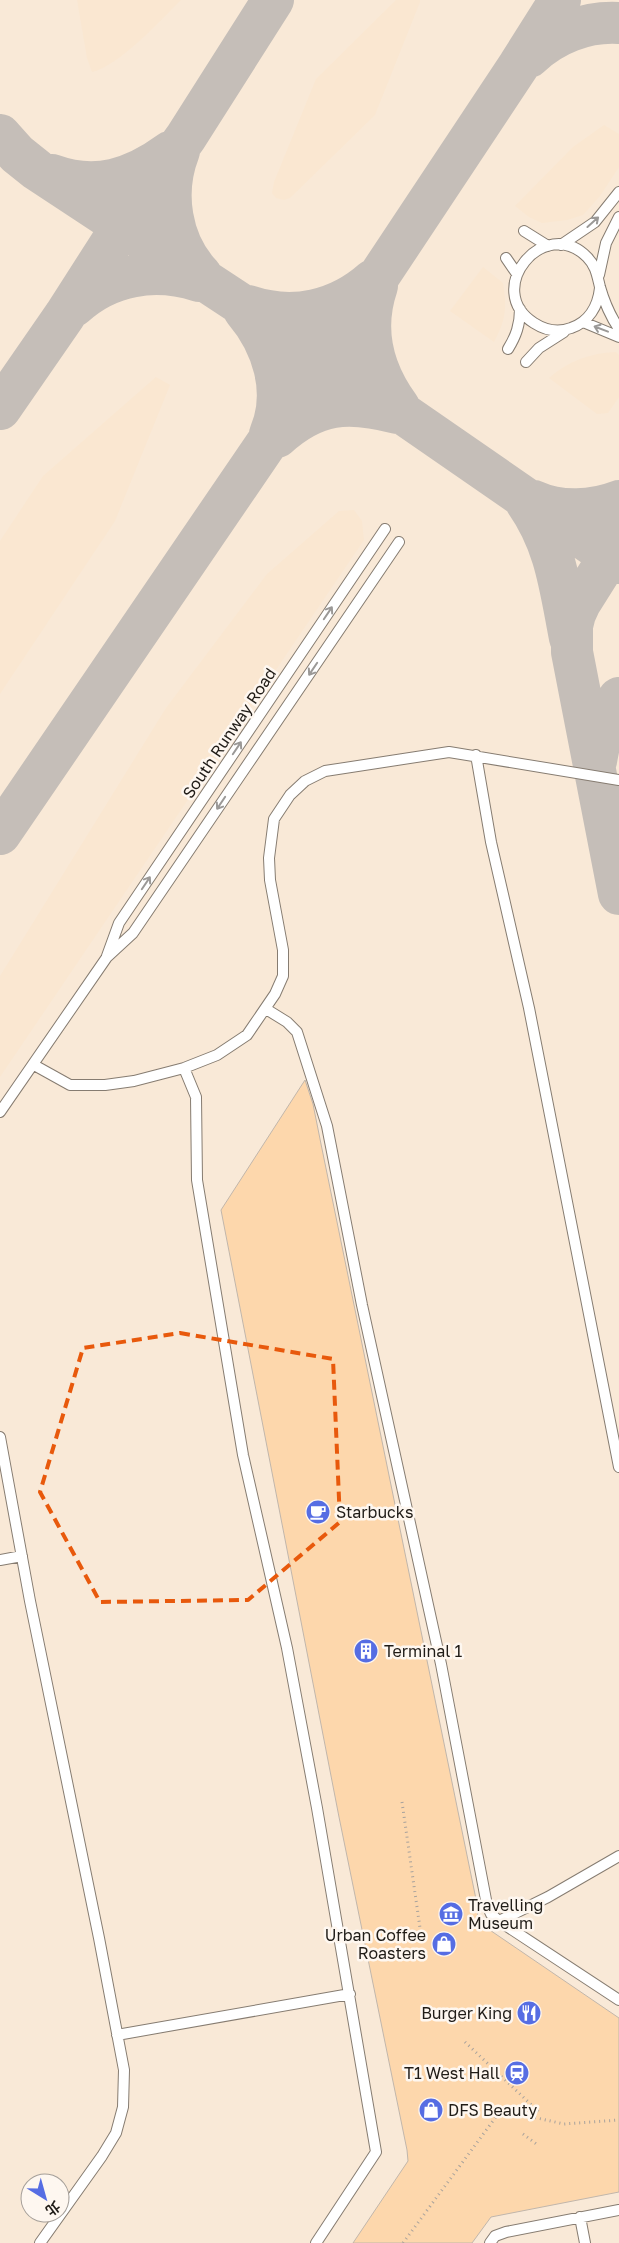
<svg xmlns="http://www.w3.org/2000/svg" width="619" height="2243" font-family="'Golos Text','Noto Sans TC',sans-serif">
<rect width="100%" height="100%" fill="#fef7f0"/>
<!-- built -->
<path fill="#f9e9d7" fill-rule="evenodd" d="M0 0H619V2243H0ZM30 2183H60V2213H30Z"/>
<!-- green -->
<path fill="#fae7d1" d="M77 0H181C161 20 119 66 92 72L87 58Z
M396 0H420V2L375 115 290 198 284 200 276 198 272 193 274 182 316 79Z
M604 125 619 134V167L600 196 583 215 567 220 542 223 529 217 515 206 573 147Z
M483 267 503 283C507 307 506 320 494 342L450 311Z
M616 352 619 355V397L608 413 597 414 549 378C568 361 591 353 616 352Z
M156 377 170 385 115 521 0 694V541L43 476Z
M354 510 362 521 364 540 0 1077V976L166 708 267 574 339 511Z"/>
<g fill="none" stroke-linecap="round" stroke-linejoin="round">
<!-- taxiway -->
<path stroke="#c5beb8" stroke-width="42" d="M529 57C553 34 586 21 619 23
M0 135 17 154 37 170 324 359 619 563
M179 151C163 192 170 242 201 275
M52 175C96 191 133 179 170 152
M377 286C362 330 372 370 399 407
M74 306C109 274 155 267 199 281
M248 306C293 321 338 311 373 280
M244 310C273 344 288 392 270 434
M0 409 65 315 122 226 186 137 273 0
M277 437C316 402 348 400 397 413
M534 501C560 513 593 511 619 501
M526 502C556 545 560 587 570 638
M619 541 580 603 575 614 572 626V652L619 894
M596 761C600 739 604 716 619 698
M0 834 324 359 519 65 560 0"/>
</g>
<!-- building -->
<path fill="#fdd7ac" stroke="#c1b6ab" d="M305 1080 313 1104 321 1144 477 1904 478 1922 619 2018V2192L491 2217 472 2243H353L408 2161 407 2150 339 1817 221 1210Z"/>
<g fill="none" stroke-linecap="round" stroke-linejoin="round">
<defs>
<path id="service" d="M524 231 548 246
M561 245 595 222 619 192
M506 258 517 274
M599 275 606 243 619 217
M600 288C598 306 589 322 571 328 558 333 545 330 534 323 482 290 544 214 587 257 596 266 597 275 600 287 604 301 611 317 619 329
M583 322 619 337
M508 349C516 336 520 325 520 309
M526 362 539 348 564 332
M476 755 491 842 529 1008 619 1467
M107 956 119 923 385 529
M266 1009 287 1022 297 1032 327 1126 362 1305 441 1664 487 1905 491 1914 499 1921 619 2000
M34 1065 70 1085H105L134 1081 184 1068 217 1055 247 1035 275 994 283 976V950L270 880 269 858 274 819 290 795 305 781 325 771 449 752 619 780
M184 1068 196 1097 197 1180 243 1455 287 1648 317 1808 376 2152 316 2243
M0 1112 107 957 133 933 399 542
M0 1437 30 1601 99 1938 124 2070 123 2107 116 2133 102 2156 40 2243
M0 1560 22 1556
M499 1921 548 1897 619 1856
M117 2035 350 1994
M580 2217 585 2243
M490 2243 495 2236 506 2232 619 2210"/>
</defs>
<!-- service casing -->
<use href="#service" stroke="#867c71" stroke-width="12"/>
<!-- path -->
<path stroke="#a8a29c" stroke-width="3" stroke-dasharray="1 4" stroke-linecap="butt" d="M402 1802 420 1928
M465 2042 539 2112
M469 2070 483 2079
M523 2134 539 2146
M403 2243 501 2110 564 2124 619 2120"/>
<!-- service -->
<use href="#service" stroke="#fff" stroke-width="10"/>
</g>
<!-- one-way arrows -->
<defs><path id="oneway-shaft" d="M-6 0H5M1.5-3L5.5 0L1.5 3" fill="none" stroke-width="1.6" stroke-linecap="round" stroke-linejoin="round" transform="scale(1.25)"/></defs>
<g stroke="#9b9997">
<use href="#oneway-shaft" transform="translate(593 222) rotate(-42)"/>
<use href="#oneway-shaft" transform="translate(601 329) rotate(-159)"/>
<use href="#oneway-shaft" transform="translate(328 613) rotate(-56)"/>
<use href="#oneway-shaft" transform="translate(313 669) rotate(124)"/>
<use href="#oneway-shaft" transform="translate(237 748) rotate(-56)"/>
<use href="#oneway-shaft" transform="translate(221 803) rotate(124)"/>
<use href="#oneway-shaft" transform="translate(146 883) rotate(-56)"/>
</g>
<!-- marked area -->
<path fill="none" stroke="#e8590c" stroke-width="4" stroke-dasharray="10 6" stroke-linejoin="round" d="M180 1333 333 1359 340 1522 248 1600 100 1602 40 1492 83 1348Z"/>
<!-- icons -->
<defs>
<symbol id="cafe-disc" viewBox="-11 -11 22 22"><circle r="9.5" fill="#566de3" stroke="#fef7f0"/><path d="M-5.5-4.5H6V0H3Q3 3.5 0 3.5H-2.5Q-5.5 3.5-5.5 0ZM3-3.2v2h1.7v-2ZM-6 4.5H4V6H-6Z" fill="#fff"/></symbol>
<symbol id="building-disc" viewBox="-11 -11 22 22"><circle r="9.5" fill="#566de3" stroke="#fef7f0"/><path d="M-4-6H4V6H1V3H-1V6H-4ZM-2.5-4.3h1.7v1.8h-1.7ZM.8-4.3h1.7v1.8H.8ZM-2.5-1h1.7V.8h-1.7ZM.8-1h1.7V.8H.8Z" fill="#fff"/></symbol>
<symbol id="museum-disc" viewBox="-11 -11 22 22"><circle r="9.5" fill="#566de3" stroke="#fef7f0"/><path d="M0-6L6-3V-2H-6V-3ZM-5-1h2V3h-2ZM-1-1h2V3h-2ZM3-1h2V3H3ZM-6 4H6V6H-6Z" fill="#fff"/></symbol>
<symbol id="shop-disc" viewBox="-11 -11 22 22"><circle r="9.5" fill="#566de3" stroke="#fef7f0"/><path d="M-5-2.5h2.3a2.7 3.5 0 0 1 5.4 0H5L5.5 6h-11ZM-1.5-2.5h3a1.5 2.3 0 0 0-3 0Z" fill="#fff"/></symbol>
<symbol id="restaurant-disc" viewBox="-11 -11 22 22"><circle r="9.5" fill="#566de3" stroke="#fef7f0"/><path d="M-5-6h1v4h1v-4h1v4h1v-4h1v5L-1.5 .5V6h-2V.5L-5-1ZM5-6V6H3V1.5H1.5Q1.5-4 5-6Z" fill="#fff"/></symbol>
<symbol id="station-disc" viewBox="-11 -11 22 22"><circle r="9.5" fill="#566de3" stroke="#fef7f0"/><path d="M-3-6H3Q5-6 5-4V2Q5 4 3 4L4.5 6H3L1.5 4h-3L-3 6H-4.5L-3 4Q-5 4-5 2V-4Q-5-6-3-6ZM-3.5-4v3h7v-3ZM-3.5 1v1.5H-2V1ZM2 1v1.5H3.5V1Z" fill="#fff"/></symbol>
</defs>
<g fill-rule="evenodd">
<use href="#cafe-disc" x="304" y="1498" width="28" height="28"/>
<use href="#building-disc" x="352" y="1637" width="28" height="28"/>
<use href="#museum-disc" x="437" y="1900" width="28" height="28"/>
<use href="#shop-disc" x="430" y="1930" width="28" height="28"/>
<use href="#restaurant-disc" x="515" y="1999" width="28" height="28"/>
<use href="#station-disc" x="503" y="2059" width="28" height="28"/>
<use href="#shop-disc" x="417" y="2096" width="28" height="28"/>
</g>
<g text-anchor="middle" stroke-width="5" stroke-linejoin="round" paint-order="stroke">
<!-- street labels -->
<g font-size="16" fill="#201c17" stroke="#fef7f0">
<text transform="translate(229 733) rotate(-56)" y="6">South Runway Road</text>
</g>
<!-- poi labels -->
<g font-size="16" fill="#201c17" stroke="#fef7f0" text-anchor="start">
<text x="336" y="1518">Starbucks</text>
<text x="384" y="1657">Terminal 1</text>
<text x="468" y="1911">Travelling<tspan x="468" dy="18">Museum</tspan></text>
<text x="426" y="1941" text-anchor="end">Urban Coffee<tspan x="426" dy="18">Roasters</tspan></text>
<text x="512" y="2019" text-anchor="end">Burger King</text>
<text x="500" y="2079" text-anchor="end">T1 West Hall</text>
<text x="448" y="2116">DFS Beauty</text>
</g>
</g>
<!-- north arrow -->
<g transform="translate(45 2198) rotate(143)"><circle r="24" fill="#fef7f0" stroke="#a59f99"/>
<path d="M0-4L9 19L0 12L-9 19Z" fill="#566de3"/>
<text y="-8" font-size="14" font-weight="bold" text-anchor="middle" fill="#201c17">北</text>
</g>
</svg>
